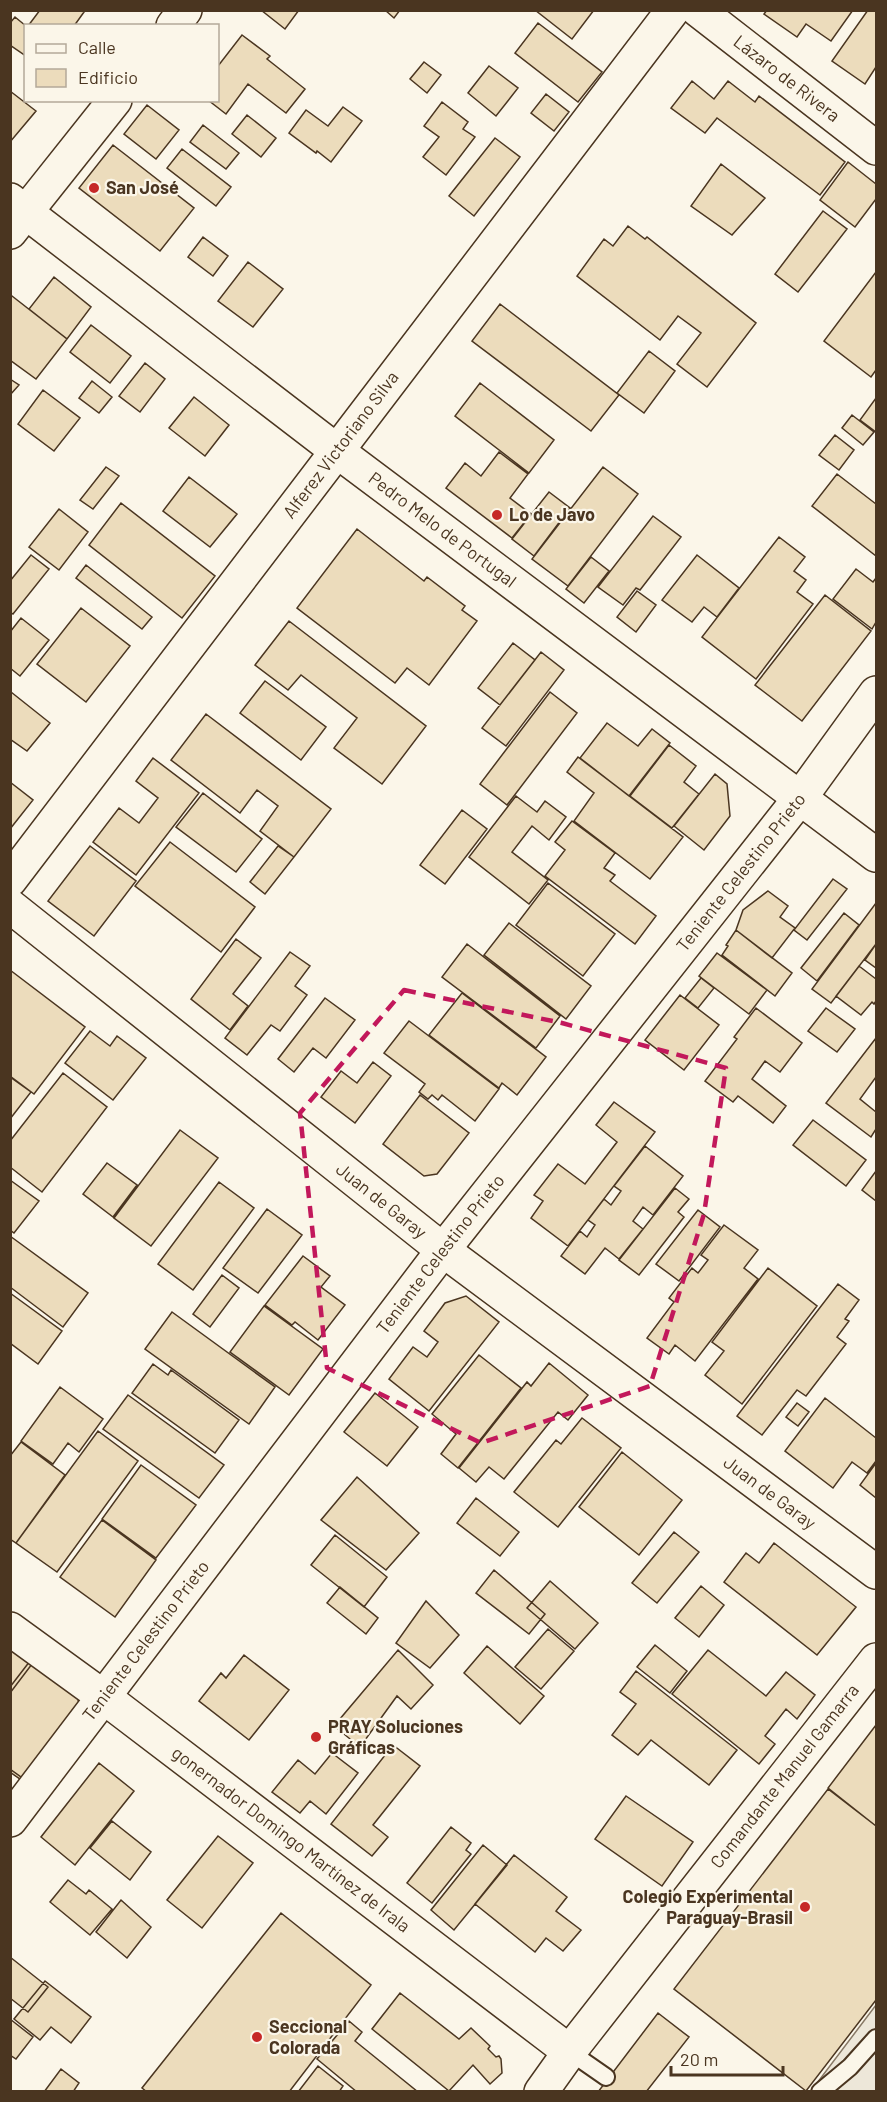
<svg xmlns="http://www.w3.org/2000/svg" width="887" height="2102" font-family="Barlow,sans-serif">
<rect width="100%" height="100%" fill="#fbf6e9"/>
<!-- parking -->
<path fill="#ede7d9" stroke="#887966" stroke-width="1.5" d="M876 2005V2091H811Z"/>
<!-- building -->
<path fill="#ecdcbc" stroke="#4a3520" stroke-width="1.5" d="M40 10H82L84 12 74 26H28Z
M261 10H299L285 29Z
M385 10H400L394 18Z
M535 10H594L572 39Z
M767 10H853L831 41 806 24 797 37 764 14Z
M868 10H876V67L865 84 832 61Z
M15 17 26 26V56L10 45V23Z
M538 23 602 72 578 102 515 53Z
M242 35 270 56 267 59 305 89 286 113 248 84 226 114 208 100H218V66Z
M424 62 441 75 427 93 410 79Z
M489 66 518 88 496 116 468 93Z
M692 81 714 99 728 81 755 102 759 96 845 162 820 195 717 118 705 133 671 108Z
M10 91 36 111 10 142Z
M546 94 569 112 554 131 531 113Z
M442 102 468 122 463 129 475 137 446 175 423 157 439 137 424 126Z
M147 105 179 130 156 159 124 134Z
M343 107 362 121 331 162 317 151 316 153 289 133 306 110 328 126Z
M247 115 276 138 261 157 232 134Z
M203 125 239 153 226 169 190 142Z
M495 138 520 157 474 216 449 196Z
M113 145 194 208 160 251 79 188Z
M182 149 231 187 216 206 167 168Z
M848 162 876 184V199L855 227 820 200Z
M721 164 765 198 732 235 691 206Z
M823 211 847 229 798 292 775 274Z
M628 226 645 239 647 237 756 323 707 387 677 364 701 333 678 316 660 340 577 276 604 239 613 246Z
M203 237 228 256 213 276 188 257Z
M248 262 283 289 253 327 218 301Z
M876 272V370L871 377 824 341Z
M54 277 91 307 67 339 29 309Z
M12 296 67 339 36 379 10 360V298Z
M500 304 619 395 591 431 472 341Z
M91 325 131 356 110 383 70 352Z
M649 351 675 371 644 413 617 393Z
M145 363 165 379 140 412 119 396Z
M10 379 19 385 10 395Z
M92 381 112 397 99 413 79 398Z
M480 383 554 440 529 473 455 416Z
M43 390 80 418 54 451 18 424Z
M194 397 229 425 205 456 169 428Z
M876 398V432L860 420Z
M852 415 874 432 863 445 842 428Z
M835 435 854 450 839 470 819 455Z
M499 452 528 474 510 498 531 514 512 538 446 488 465 463 481 476Z
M106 467 119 476 93 509 80 500Z
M603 467 638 494 568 586 532 559Z
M837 474 876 504V556L812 506Z
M189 477 237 514 210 547 163 511Z
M549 492 570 508 534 556 512 539Z
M121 503 215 576 182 618 89 545Z
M59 509 88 532 59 570 29 547Z
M653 516 681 537 640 590 636 588 623 605 598 587Z
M357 529 424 581 427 577 465 606 462 610 477 621 429 685 407 668 395 683 297 608Z
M779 537 805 557 794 571 806 580 797 592 813 604 756 679 702 637Z
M31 555 49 569 13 614 10 612V581Z
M697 555 739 588 717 617 704 607 692 622 662 600Z
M591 557 609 571 584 603 566 589Z
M86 565 152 617 142 629 76 578Z
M856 569 873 582 876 578V622L872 629 833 599Z
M637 591 656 605 636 632 617 617Z
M825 595 871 631 802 721 755 685Z
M81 608 130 646 86 702 37 664Z
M21 618 49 640 20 676 10 668V632Z
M289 621 426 726 382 784 334 748 357 718 301 675 288 690 255 665Z
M513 643 535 660 500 705 478 688Z
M541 652 564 670 506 746 482 728Z
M265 681 326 727 301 760 240 713Z
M11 692 50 723 27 751 10 739Z
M550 692 577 713 507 805 480 784Z
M206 714 331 809 294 857 260 831 278 806 257 790 240 813 171 760Z
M607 723 638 746 652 729 670 743 629 796 580 758Z
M669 745 696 766 684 782 699 794 672 828 630 796Z
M578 757 683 837 650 879 574 821 594 793 567 772Z
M153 758 199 793 136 875 93 842 119 808 139 823 158 798 136 781Z
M715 774 727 784 730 816 704 850 674 826Z
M10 782 33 800 10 829Z
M203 793 262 839 236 872 176 827Z
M516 796 537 812 545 801 566 817 549 840 532 826 512 852 548 880 529 904 469 857Z
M462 810 487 829 445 884 420 865Z
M572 821 615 853 604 868 615 875 610 881 656 916 635 944 545 876 565 850 555 842Z
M170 842 255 907 221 952 135 886Z
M90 846 136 881 94 936 48 901Z
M278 846 294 857 265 894 250 882Z
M833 879 847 889 807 940 794 930Z
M548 883 615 934 583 976 516 925Z
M768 891 788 906 780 917 795 928 772 958 736 930 743 910Z
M876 903V944L831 1003 812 989Z
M844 913 859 925 817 981 801 968Z
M509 923 591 986 566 1019 484 955Z
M736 930 792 973 775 996 722 955 728 946 726 945Z
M236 939 261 958 233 994 248 1006 230 1030 191 999Z
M467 944 560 1016 536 1048 442 977Z
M876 944V968L865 960Z
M290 952 310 966 295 986 307 995 280 1031 271 1025 247 1055 225 1038Z
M717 953 767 990 749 1014 699 976Z
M859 966 876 979V1001L874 1004 872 1002 861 1015 836 996Z
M10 970 85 1027 34 1094 10 1076Z
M701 978 714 988 698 1008 685 998Z
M462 993 546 1057 517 1095 502 1083 499 1088 429 1035Z
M680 995 719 1025 684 1070 645 1040Z
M325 998 355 1020 326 1058 313 1048 294 1072 278 1059Z
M756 1008 802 1043 780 1072 765 1061 752 1079 786 1106 773 1123 738 1096 733 1102 705 1081 737 1039 734 1037Z
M826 1008 855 1029 837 1052 808 1031Z
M409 1021 499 1089 475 1121 442 1095 438 1100 432 1095 428 1099 419 1092 425 1084 384 1053Z
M90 1031 110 1046 117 1036 146 1058 113 1100 65 1063Z
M876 1038V1077L860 1099 876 1112V1129L871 1137 826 1103Z
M373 1062 391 1076 355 1123 321 1097 341 1071 357 1083Z
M63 1073 107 1107 42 1192 10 1167V1141Z
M10 1077 31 1092 10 1119Z
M420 1095 469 1133 437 1174 424 1176 383 1144Z
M614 1102 655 1132 568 1246 531 1218 543 1201 534 1195 558 1164 585 1184 617 1142 596 1125Z
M813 1120 866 1160 846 1186 793 1145Z
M180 1130 218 1158 151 1246 114 1218Z
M645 1146 683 1176 653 1215 643 1207 633 1221 643 1229 619 1259 605 1248 585 1274 561 1256 580 1231 587 1237 595 1225 588 1220 604 1199 611 1205 621 1191 614 1186Z
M107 1163 137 1185 113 1217 83 1194Z
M876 1171V1201L862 1190Z
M10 1180 39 1201 14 1233 10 1230Z
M219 1182 254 1208 193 1290 158 1264Z
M675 1188 689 1199 678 1212 684 1217 639 1275 619 1260Z
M267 1209 302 1235 258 1293 223 1268Z
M698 1210 720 1227 679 1281 656 1264Z
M724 1225 758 1250 744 1268 758 1279 695 1361 675 1345 669 1354 647 1338 674 1302 669 1298 692 1268 698 1273 708 1260 701 1255Z
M10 1236 88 1293 63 1327 10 1287Z
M303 1256 330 1276 321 1287 345 1305 318 1340 295 1322 292 1325 265 1305Z
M768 1268 817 1306 742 1404 705 1375 724 1351 712 1342Z
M222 1275 239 1288 210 1327 193 1314Z
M838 1284 859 1300 845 1319 849 1321 837 1337 846 1344 806 1396 797 1390 762 1435 737 1416Z
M10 1293 62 1331 38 1364 10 1343Z
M466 1296 499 1322 429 1411 389 1379 413 1347 427 1357 438 1342 424 1331 445 1303Z
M264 1306 323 1349 289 1395 230 1352Z
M172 1312 275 1387 249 1424 145 1349Z
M479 1355 521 1388 458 1468 441 1454 456 1434 432 1414Z
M549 1363 588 1395 568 1420 558 1412 504 1479 489 1467 476 1482 459 1468 527 1382 531 1386Z
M153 1364 168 1375 171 1370 239 1420 215 1453 132 1393Z
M60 1387 103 1419 79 1452 68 1443 53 1464 21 1441Z
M375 1393 418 1427 387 1466 344 1432Z
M128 1395 224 1465 199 1498 103 1429Z
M825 1398 876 1438V1461L867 1473 852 1462 833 1488 785 1451Z
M797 1403 809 1412 798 1426 786 1417Z
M582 1418 621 1448 558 1527 514 1492 556 1440 561 1444Z
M98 1431 138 1461 57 1572 16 1543Z
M21 1442 65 1475 16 1543 10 1539V1456Z
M622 1452 682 1500 639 1555 579 1507Z
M876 1463V1498L860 1485Z
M141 1465 196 1505 156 1558 102 1519Z
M357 1477 419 1533 386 1570 321 1520Z
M476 1498 519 1532 500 1556 457 1523Z
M102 1520 156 1560 115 1617 60 1577Z
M674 1532 699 1552 657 1603 632 1583Z
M335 1535 387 1577 364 1607 311 1565Z
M774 1543 856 1607 817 1655 724 1582 746 1553 759 1563Z
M494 1570 545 1614 529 1634 476 1593Z
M550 1581 598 1623 575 1649 527 1608Z
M701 1586 724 1605 699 1637 675 1618Z
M340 1587 378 1618 366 1634 327 1603Z
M426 1601 459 1635 430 1668 396 1643Z
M548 1629 574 1651 541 1689 515 1667Z
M655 1645 687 1671 670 1693 637 1667Z
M487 1646 544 1696 520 1724 464 1673Z
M10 1647 30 1661 10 1687Z
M398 1650 433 1685 411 1709 397 1696 360 1747 334 1726Z
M708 1650 766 1696 786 1672 815 1695 797 1719 786 1709 765 1736 775 1744 759 1764 672 1694Z
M244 1655 289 1690 249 1740 199 1701 221 1673 226 1678Z
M30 1661 76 1693 82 1713 27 1784 10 1772V1687Z
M32 1664 86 1703 28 1782 10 1769V1693Z
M636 1671 737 1750 709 1785 651 1740 638 1755 612 1735 636 1704 620 1692Z
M876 1725V1826L828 1788Z
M393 1745 420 1766 373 1825 388 1837 372 1856 331 1824Z
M332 1753 358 1773 326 1814 310 1801 300 1813 272 1792 298 1760 315 1774Z
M99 1763 134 1791 75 1865 41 1837Z
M828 1789 876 1826V2000L806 2091 674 1989Z
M626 1796 693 1842 662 1886 595 1839Z
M112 1821 151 1852 130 1880 90 1848Z
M451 1827 471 1843 466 1850 471 1854 432 1903 407 1883Z
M218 1836 253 1863 202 1928 167 1900Z
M483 1845 507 1865 454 1930 431 1910Z
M514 1855 567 1897 556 1911 581 1930 563 1951 546 1938 535 1952 475 1904Z
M68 1880 86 1894 89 1890 112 1909 90 1935 50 1902Z
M121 1900 151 1927 127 1958 96 1932Z
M281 1913 371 1985 289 2092H147L142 2088Z
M10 1957 48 1987 28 2012 10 1998Z
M45 1981 91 2017 71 2043 51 2027 40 2040 14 2019Z
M400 1993 459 2039 471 2028 490 2046 488 2049 496 2057 499 2056 501 2059 502 2073 490 2084 473 2065 449 2091 372 2029Z
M658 2013 689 2037 646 2092H598Z
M10 2019 33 2037 16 2059 10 2055Z
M349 2021 362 2032 355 2041 418 2092H357L317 2059Z
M318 2066 343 2086 339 2092H298Z
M61 2069 79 2083 73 2092H44Z"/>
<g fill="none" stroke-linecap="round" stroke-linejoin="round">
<defs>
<path id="service" d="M570 2052 606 2077
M820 2092 850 2067 876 2038"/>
<g id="minor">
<path id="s1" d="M673 10 337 451 876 855"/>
<path id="s2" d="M698 10 876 148"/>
<path d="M173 26 185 10"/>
<path d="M10 232 115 100"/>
<path id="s3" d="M10 906 443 1250 876 1572"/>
<path id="s4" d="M10 1629 105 1698 570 2052"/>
<path id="s5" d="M10 1820 443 1250 800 798 876 693"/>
<path id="s6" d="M541 2092 573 2047 876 1660"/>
</g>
<path id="tertiary" d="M10 200 337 451 10 880"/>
</defs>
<!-- service casing -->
<use href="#service" stroke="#4a3520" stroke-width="20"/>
<!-- minor casing -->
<use href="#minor" stroke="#4a3520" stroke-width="36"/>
<!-- tertiary casing -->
<use href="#tertiary" stroke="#4a3520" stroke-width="36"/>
<!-- service -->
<use href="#service" stroke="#fbf6e9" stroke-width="16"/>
<!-- minor -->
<use href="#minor" stroke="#fbf6e9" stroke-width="33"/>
<!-- tertiary -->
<use href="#tertiary" stroke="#fbf6e9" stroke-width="33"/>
</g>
<!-- marked area -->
<path fill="none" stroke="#c2185b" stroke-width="4.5" stroke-dasharray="12 8" stroke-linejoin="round" d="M404 990 562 1023 726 1068 704 1214 650 1386 481 1443 327 1368 300 1113Z"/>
<!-- markers -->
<g fill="#c62828" stroke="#fbf6e9" stroke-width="2">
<circle cx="94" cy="188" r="6"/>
<circle cx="497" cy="515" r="6"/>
<circle cx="316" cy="1737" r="6"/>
<circle cx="805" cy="1907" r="6"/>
<circle cx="257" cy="2037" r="6"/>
</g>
<g text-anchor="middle" stroke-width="4.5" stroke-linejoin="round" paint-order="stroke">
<!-- street labels -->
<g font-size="18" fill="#4a3520" stroke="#fbf6e9">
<text dy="6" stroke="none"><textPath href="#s2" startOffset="112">Lázaro de Rivera</textPath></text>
<text transform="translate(341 445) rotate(-53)" y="6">Alferez Victoriano Silva</text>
<text dy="6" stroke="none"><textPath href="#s1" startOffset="686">Pedro Melo de Portugal</textPath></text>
<text dy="6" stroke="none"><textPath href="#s5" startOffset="1197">Teniente Celestino Prieto</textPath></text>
<text dy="6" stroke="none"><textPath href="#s3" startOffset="474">Juan de Garay</textPath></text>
<text dy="6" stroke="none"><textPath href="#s5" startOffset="711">Teniente Celestino Prieto</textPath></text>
<text dy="6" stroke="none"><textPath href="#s3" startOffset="960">Juan de Garay</textPath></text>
<text dy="6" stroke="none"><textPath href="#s5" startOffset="225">Teniente Celestino Prieto</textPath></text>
<text dy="6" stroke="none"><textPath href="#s6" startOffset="399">Comandante Manuel Gamarra</textPath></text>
<text dy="6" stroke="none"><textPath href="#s4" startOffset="351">gonernador Domingo Martínez de Irala</textPath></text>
</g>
<!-- poi labels -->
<g font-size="18" font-weight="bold" fill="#4a3520" stroke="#fbf6e9" text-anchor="start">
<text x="106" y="194">San José</text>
<text x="509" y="521">Lo de Javo</text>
<text x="328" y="1733">PRAY Soluciones<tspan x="328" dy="21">Gráficas</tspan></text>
<text x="793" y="1903" text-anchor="end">Colegio Experimental<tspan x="793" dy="21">Paraguay-Brasil</tspan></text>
<text x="269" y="2033">Seccional<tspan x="269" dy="21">Colorada</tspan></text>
</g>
</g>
<!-- border -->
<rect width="887" height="2102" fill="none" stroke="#4a3520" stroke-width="24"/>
<!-- legend -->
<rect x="24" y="24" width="195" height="78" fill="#fbf6e9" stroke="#b4a999" stroke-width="1.5"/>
<rect x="36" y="44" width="30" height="9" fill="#fbf6e9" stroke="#b4a999" stroke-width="1.5"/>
<text x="78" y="54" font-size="18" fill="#4a3520">Calle</text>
<rect x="36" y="69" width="30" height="18" fill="#ecdcbc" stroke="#b4a999" stroke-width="1.5"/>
<text x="78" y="84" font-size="18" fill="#4a3520">Edificio</text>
<!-- scale -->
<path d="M671 2066v9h112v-9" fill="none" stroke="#4a3520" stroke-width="3"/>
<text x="680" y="2066" font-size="18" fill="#4a3520" stroke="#fbf6e9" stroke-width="4.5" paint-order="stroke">20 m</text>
</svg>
